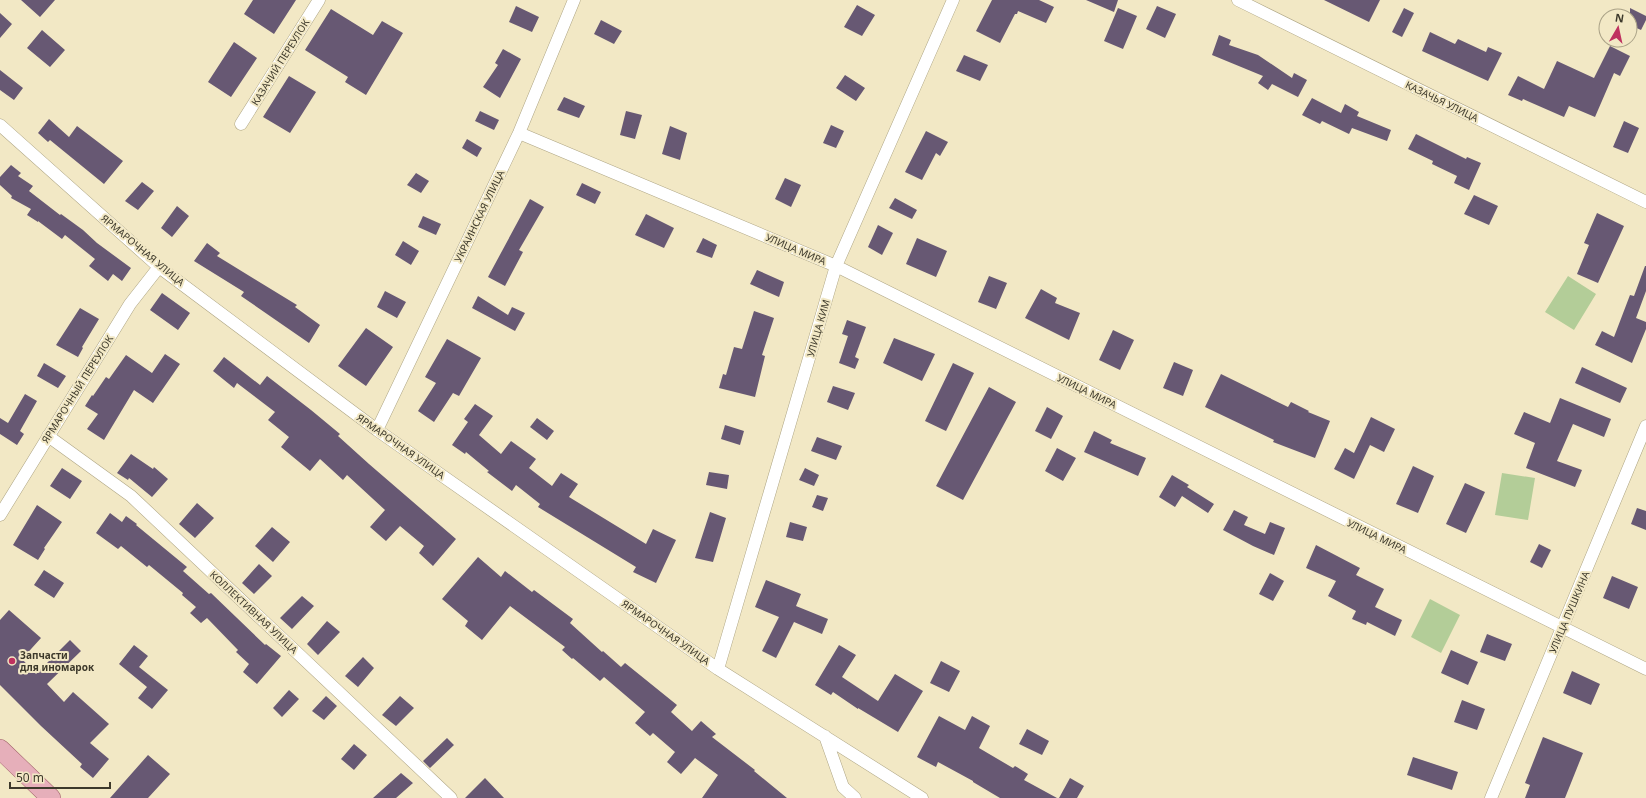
<svg xmlns="http://www.w3.org/2000/svg" width="1646" height="798" font-family="'Noto Sans',sans-serif">
<rect width="100%" height="100%" fill="#f2e8c5"/>
<!-- green -->
<path fill="#b3cd98" d="M1568 276 1596 294 1574 330 1545 312Z
M1502 473 1535 478 1528 520 1495 515Z
M1430 599 1460 615 1441 653 1411 637Z"/>
<!-- building -->
<path fill="#675873" d="M21 0H55L40 17Z
M253 0H296L274 34 244 14Z
M992 0H1039L1054 7 1046 23 1018 11 1017 14H1015L1000 43 976 31Z
M1086 0H1118L1114 12Z
M1324 0H1380L1369 22Z
M857 5 875 15 862 36 844 27Z
M516 6 539 17 532 32 509 22Z
M1157 6 1176 14 1165 38 1146 29Z
M1118 8 1137 16 1123 49 1104 41Z
M1404 8 1414 13 1402 37 1392 32Z
M1630 8 1646 16V20L1641 30 1630 25Z
M331 9 373 35 382 21 403 33 366 95 345 82 348 77 305 50Z
M0 13 12 24 0 38Z
M601 20 622 31 614 44 594 34Z
M42 30 65 50 50 67 27 48Z
M1430 32 1455 44 1458 39 1486 52 1488 47 1502 53 1488 81 1422 51Z
M1219 35 1231 40 1229 45 1258 55 1292 78 1294 73 1307 80 1298 97 1272 84 1268 90 1258 83 1263 76 1212 55Z
M234 42 257 58 231 97 208 82Z
M1610 46 1630 56 1620 76 1614 73 1595 117 1569 106 1564 117 1523 99 1522 101 1508 95 1518 76 1544 89 1557 61 1594 78Z
M503 49 521 59 500 98 483 87 498 65 495 63Z
M964 55 988 65 980 81 956 71Z
M0 70 23 88 14 100 0 90Z
M845 75 865 88 856 101 836 88Z
M289 76 316 92 290 133 263 117Z
M564 97 585 106 579 118 557 110Z
M1312 98 1341 113 1345 104 1359 112 1357 116 1391 130 1387 141 1352 128 1349 134 1322 121 1320 124 1302 115Z
M480 111 499 120 494 130 475 121Z
M626 111 642 115 635 139 620 135Z
M49 119 69 137 77 126 123 161 104 184 50 140 48 142 38 133Z
M1624 121 1639 128 1628 153 1613 147Z
M831 125 844 131 836 148 823 143Z
M670 126 687 133 680 160 662 154Z
M926 131 948 142 940 156 936 153 922 180 905 172Z
M1416 134 1466 159 1467 157 1481 163 1469 190 1454 183 1457 176 1432 164 1433 161 1408 149Z
M467 139 482 148 477 157 462 148Z
M11 165 21 173 18 176 33 186 29 191 60 215 61 214 83 230 97 243 131 268 122 281 113 274 108 281 89 266 95 259 65 235 62 239 38 221V222L27 215 31 209 11 198 12 196 0 185V177Z
M416 173 429 181 421 193 407 185Z
M785 178 801 185 791 207 775 199Z
M142 182 154 191 138 210 125 201Z
M582 183 601 192 595 204 576 195Z
M1474 195 1498 206 1489 225 1464 214Z
M895 198 917 210 912 219 889 208Z
M530 199 544 207 519 250 523 252 505 286 488 277Z
M177 206 189 216 172 237 161 228Z
M1597 213 1624 226 1598 283 1577 274 1589 245 1584 243Z
M646 214 674 228 664 248 635 235Z
M423 216 441 224 436 235 418 227Z
M878 225 893 233 882 255 868 247Z
M703 238 717 245 712 258 696 252Z
M917 238 947 251 936 277 906 264Z
M403 241 419 251 411 265 395 255Z
M207 243 220 253 217 256 297 305 295 307 320 325 309 343 241 296 244 292 194 261Z
M1645 266H1646V291L1636 318 1646 322V329L1632 363 1595 345 1602 331 1614 337 1630 295 1634 296Z
M757 270 784 282 779 297 750 284Z
M989 276 1007 283 996 309 978 302Z
M1041 289 1057 298 1055 303 1080 313 1069 340 1025 318Z
M385 291 406 302 397 318 377 307Z
M162 293 190 313 178 330 150 310Z
M478 296 508 315 512 307 525 313 515 331 472 308Z
M80 308 99 319 82 347 83 348 78 357 56 345Z
M754 311 774 318 762 355 765 356 755 397 719 388 723 374 726 375 734 347 742 349Z
M847 320 866 327 855 357 859 359 855 369 839 363 848 336 842 334Z
M366 328 393 347 366 386 338 366Z
M1113 330 1134 340 1120 370 1099 360Z
M894 338 935 354 922 381 883 363Z
M447 339 481 358 459 396 453 393 434 422 418 411 436 383 425 377Z
M165 354 180 364 153 403 134 390 104 440 87 429 98 414 85 406 92 395 93 396 106 377 109 379 126 355 152 373Z
M224 357 260 385 267 376 311 410 340 434 338 436 369 464 456 539 433 566 419 553 424 546 400 526 386 541 370 527 385 510 347 475 343 480 320 459 310 471 281 447 289 437 268 420 275 412 237 383 234 388 213 371Z
M1174 362 1193 370 1183 396 1163 388Z
M44 363 66 376 58 388 37 376Z
M953 363 974 373 946 431 925 421Z
M1582 367 1627 388 1620 403 1575 383Z
M1221 374 1288 407 1291 402 1309 411 1308 412 1330 421 1315 458 1273 442 1274 440 1205 407Z
M833 386 855 393 848 410 827 402Z
M989 387 1016 402 963 500 936 486Z
M25 394 37 401 20 431 24 434 17 445 0 434V418L8 423Z
M1560 398 1611 419 1604 437 1573 424 1557 461 1582 470 1575 487 1526 468 1535 443 1514 434 1524 412 1550 423Z
M475 404 493 416 479 435 501 454 511 441 536 459 529 468 552 486 561 473 578 484 569 497 646 544 653 529 676 540 656 583 633 572 636 567 538 507 540 504 516 485 512 491 487 472 489 471 466 452 465 454 452 445 468 422 464 419Z
M1047 407 1063 416 1051 439 1035 431Z
M1371 417 1395 429 1384 452 1370 445 1354 479 1334 469 1345 448 1354 453Z
M537 418 554 431 547 440 530 427Z
M725 425 744 431 740 445 721 439Z
M1094 431 1112 440 1110 443 1146 458 1138 476 1084 452Z
M817 437 842 446 836 460 811 451Z
M1057 448 1076 458 1063 481 1045 471Z
M131 454 153 469 154 467 168 479 152 497 129 478 128 480 117 473Z
M1413 466 1434 476 1418 513 1396 504Z
M62 468 82 481 70 499 50 486Z
M805 468 819 475 814 486 799 480Z
M709 472 729 475 727 489 706 485Z
M1172 475 1189 485 1187 487 1214 504 1208 513 1182 496 1175 507 1159 497Z
M1465 483 1485 492 1466 533 1446 524Z
M817 495 828 498 823 511 812 507Z
M197 503 214 518 195 538 179 524Z
M37 505 62 522 44 548 45 549 38 560 13 545Z
M1637 508 1646 511V530L1631 524Z
M1234 510 1248 517 1244 525 1265 534 1270 522 1285 528 1274 555 1253 546 1223 530Z
M710 512 726 518 713 562 695 558Z
M110 513 122 522 126 516 137 524 136 525 187 567 183 571 209 594 211 593 265 645 266 644 281 656 257 684 243 672 249 664 236 652 238 650 207 618 201 623 190 613 196 607 182 595 183 593 149 565 147 567 121 546 118 549 96 533Z
M790 522 807 527 803 541 786 537Z
M272 527 290 542 273 562 255 546Z
M1539 544 1551 550 1542 568 1530 562Z
M1316 545 1360 568 1356 575 1384 589 1375 607 1402 620 1395 636 1367 622 1366 625 1352 619 1356 611 1328 596 1336 581 1306 568Z
M478 557 501 577 505 571 532 592 534 590 573 619 570 623 602 652 603 651 621 667 625 663 677 705 671 712 692 731 701 721 716 734 712 737 755 770 754 771 787 798H702L718 775 695 758 681 774 667 762 675 752 653 733 650 736 635 723 645 712 604 677 600 681 573 658 572 659 562 650 565 647 510 606 482 640 465 626 468 621 442 599Z
M259 564 272 576 254 594 242 583Z
M44 570 64 583 54 598 34 585Z
M1270 573 1284 581 1273 601 1259 594Z
M1612 576 1638 587 1629 609 1603 598Z
M766 580 801 594 796 606 828 619 822 634 794 622 776 658 762 651 779 617 755 607Z
M302 596 314 606 292 629 280 618Z
M9 610 41 638 22 659 36 674 70 640 81 651 47 684 64 702 73 692 109 724 90 743 109 759 93 778 80 767 82 764 41 726 0 685V620Z
M327 621 340 632 318 655 307 644Z
M1487 634 1512 644 1505 661 1480 652Z
M134 645 148 656 139 667 168 690 152 709 138 698 147 687 119 664Z
M839 645 856 655 842 677 878 701 895 674 923 691 898 732 858 708V709L833 692 831 695 815 685Z
M1451 650 1478 662 1468 685 1441 673Z
M363 657 374 668 358 687 345 676Z
M941 661 960 671 949 692 930 683Z
M1572 671 1600 684 1591 705 1563 693Z
M289 690 299 699 282 717 273 708Z
M326 696 337 706 324 720 312 711Z
M400 696 414 708 396 726 382 715Z
M1462 700 1485 709 1477 730 1454 722Z
M939 716 965 730 972 716 990 726 979 748 1013 768 1015 766 1028 774 1024 780 1057 798H1000L973 782V781L938 762 936 767 917 757Z
M1027 729 1049 741 1042 755 1019 744Z
M1543 737 1583 753 1565 798H1525L1530 785 1525 783Z
M447 738 454 745 430 768 423 761Z
M354 744 367 755 354 770 341 759Z
M148 755 170 774 148 798H110Z
M1413 757 1458 772 1452 790 1407 775Z
M401 773 413 783 396 798H373Z
M485 778 504 798H465Z
M1070 778 1084 786 1077 798H1059Z"/>
<g fill="none" stroke-linecap="round" stroke-linejoin="round">
<defs>
<path id="minor" d="M1238 0 1646 202
M241 124 319 0
M0 125 159 267 377 430 718 669 922 798
M519 133 836 266 1646 669
M377 430 519 133 574 0
M48 436 131 496 451 798
M0 515 130 304 159 267
M718 669 836 266 953 0
M825 736 843 787 855 798
M1491 798 1646 426"/>
<path id="primary" d="M0 749 51 798"/>
</defs>
<!-- minor casing -->
<use href="#minor" stroke="#aea584" stroke-width="13"/>
<!-- primary casing -->
<use href="#primary" stroke="#a0636a" stroke-width="20"/>
<!-- minor -->
<use href="#minor" stroke="#fff" stroke-width="12"/>
<!-- primary -->
<use href="#primary" stroke="#e6afba" stroke-width="19"/>
</g>
<!-- markers -->
<circle fill="#bf315f" stroke="#f2e8c5" stroke-width="1.5" cx="12" cy="661" r="4"/>
<g text-anchor="middle" stroke-width="4" stroke-linejoin="round" paint-order="stroke">
<!-- street labels -->
<g font-size="10" fill="#3d392b" stroke="#f2e8c5">
<text transform="translate(280 62) rotate(-58)" y="4">КАЗАЧИЙ ПЕРЕУЛОК</text>
<text transform="translate(1442 101) rotate(26)" y="4">КАЗАЧЬЯ УЛИЦА</text>
<text transform="translate(479 216) rotate(-64)" y="4">УКРАИНСКАЯ УЛИЦА</text>
<text transform="translate(796 249) rotate(23)" y="4">УЛИЦА МИРА</text>
<text transform="translate(143 250) rotate(40)" y="4">ЯРМАРОЧНАЯ УЛИЦА</text>
<text transform="translate(818 328) rotate(-74)" y="4">УЛИЦА КИМ</text>
<text transform="translate(77 389) rotate(-58)" y="4">ЯРМАРОЧНЫЙ ПЕРЕУЛОК</text>
<text transform="translate(1087 391) rotate(26)" y="4">УЛИЦА МИРА</text>
<text transform="translate(401 446) rotate(35)" y="4">ЯРМАРОЧНАЯ УЛИЦА</text>
<text transform="translate(1377 536) rotate(26)" y="4">УЛИЦА МИРА</text>
<text transform="translate(254 612) rotate(43)" y="4">КОЛЛЕКТИВНАЯ УЛИЦА</text>
<text transform="translate(1569 612) rotate(-67)" y="4">УЛИЦА ПУШКИНА</text>
<text transform="translate(666 632) rotate(35)" y="4">ЯРМАРОЧНАЯ УЛИЦА</text>
</g>
<!-- poi labels -->
<g font-size="10" font-weight="bold" fill="#3d392b" stroke="#f2e8c5" text-anchor="start">
<text x="20" y="659">Запчасти<tspan x="20" dy="12">для иномарок</tspan></text>
</g>
</g>
<!-- north arrow -->
<g transform="translate(1618 28) rotate(9)"><circle r="19" fill="#f2e8c5" stroke="#aaa287"/>
<path d="M0-3L7 15L0 10L-7 15Z" fill="#bf315f"/>
<text y="-6" font-size="11" font-weight="bold" text-anchor="middle" fill="#3d392b">N</text>
</g>
<!-- scale -->
<path d="M10 782v6h100v-6" fill="none" stroke="#3d392b" stroke-width="2"/>
<text x="16" y="782" font-size="12" fill="#3d392b" stroke="#f2e8c5" stroke-width="3" paint-order="stroke">50 m</text>
</svg>
